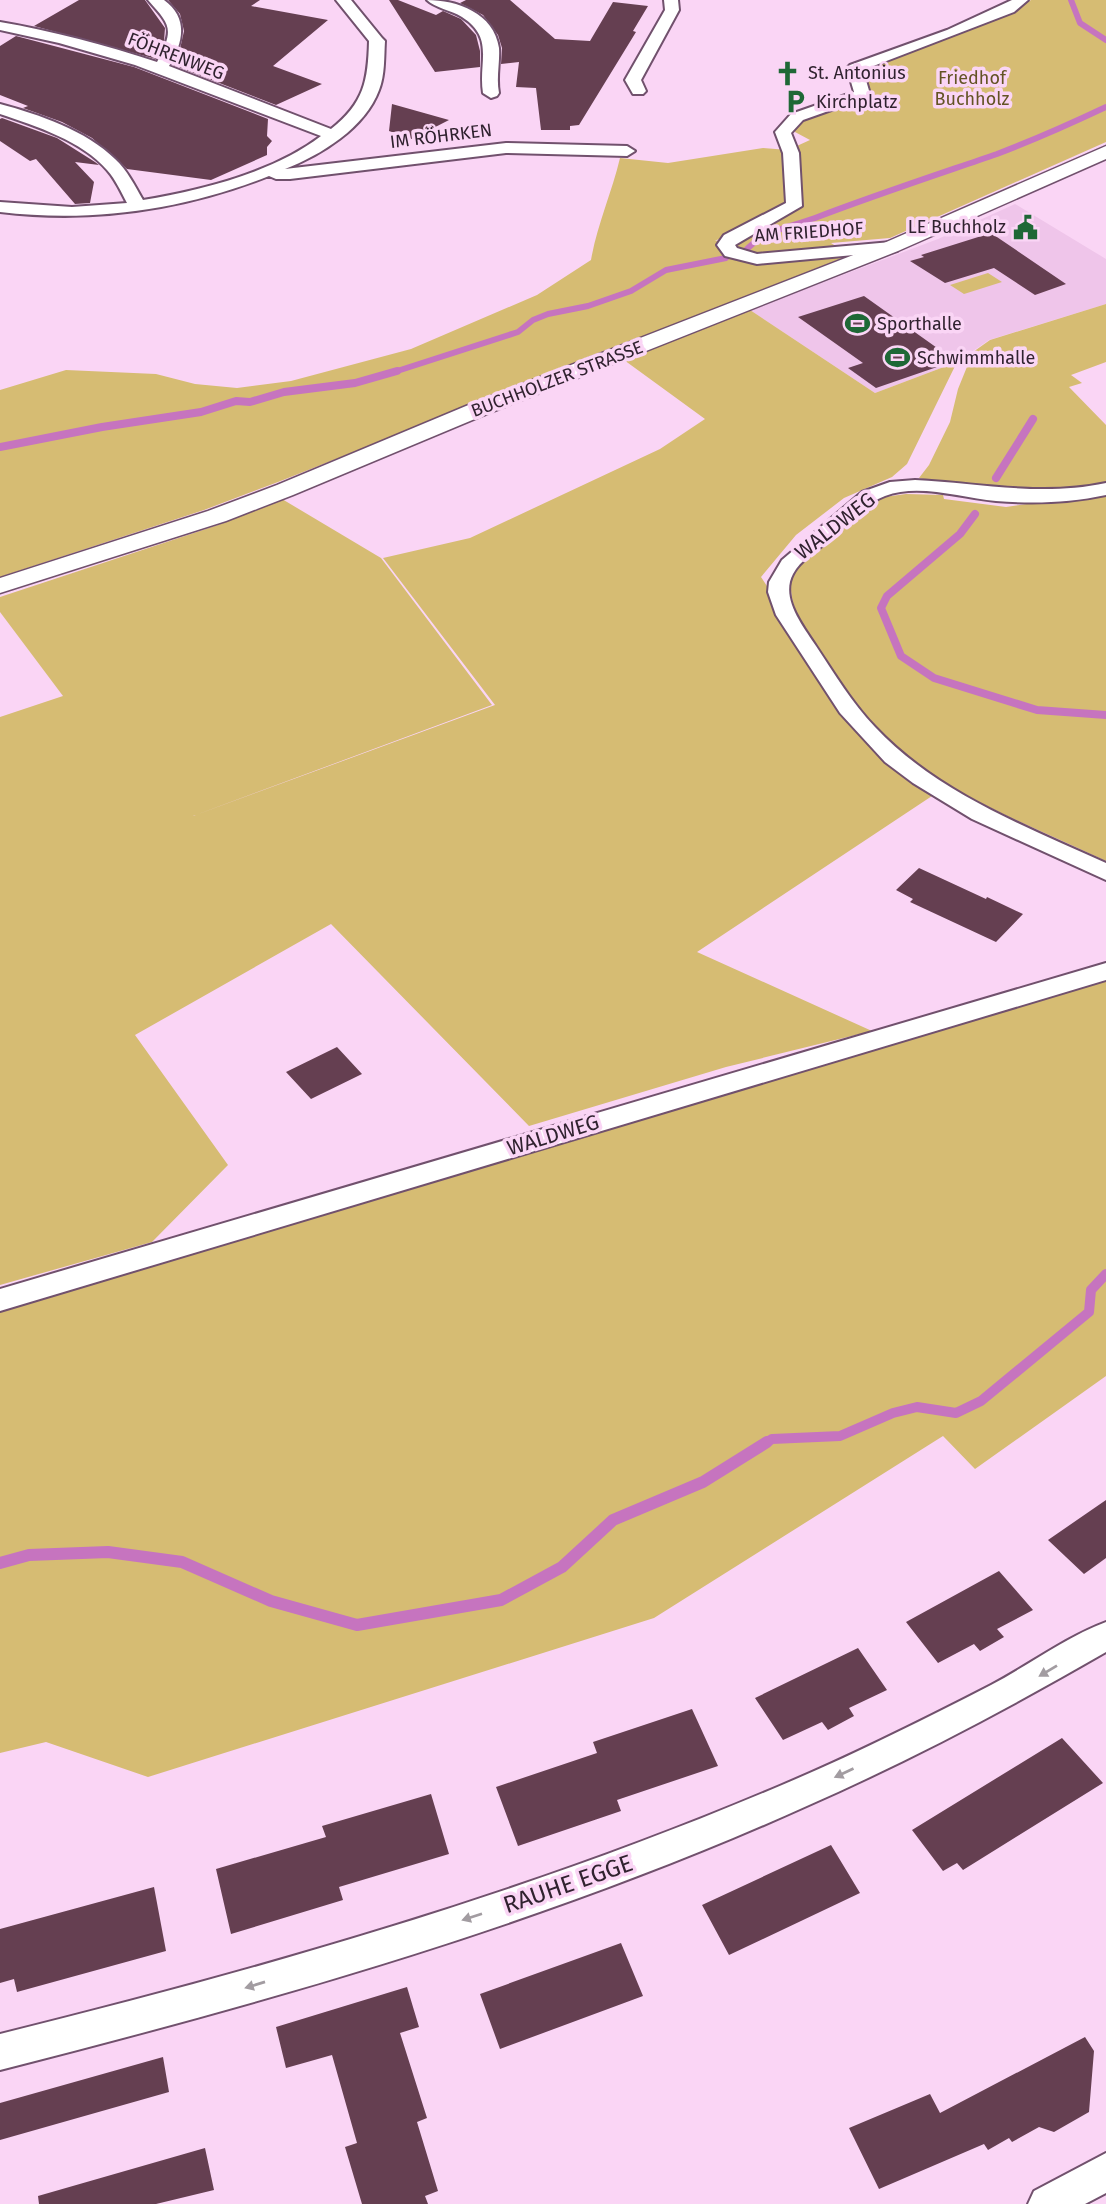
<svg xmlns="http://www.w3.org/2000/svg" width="1106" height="2204" font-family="'Fira Sans',sans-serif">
<rect width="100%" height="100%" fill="#fad5f5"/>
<!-- built -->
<path fill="#efc5ea" d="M1015 204 1106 259V304L989 340 957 362 875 393 750 310 938 239Z"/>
<!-- green -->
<path fill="#d6bc73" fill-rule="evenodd" d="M1031 0H1106V142L890 238 831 243 850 255 278 482 204 510 0 577V390L66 370 156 374 195 384 237 388 291 381 411 349 537 295 591 260C597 225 612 192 620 158L668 163 763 148 788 150 810 140 795 132 796 121 863 94 859 72 1009 14ZM799 199 736 238 715 241 775 210 787 200Z
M988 273 1002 282 964 294 950 285Z
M1106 304V362L1071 375 1082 383 1069 387 1106 425V483C1073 503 958 487 919 478L929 465 950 422 958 389 973 352 990 340Z
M750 310 875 393 957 362 907 464 892 477 844 498 796 535 761 577 784 612 809 669 861 729 935 794 697 952 872 1031 726 1067 529 1126 331 924 135 1035 228 1165 152 1242 0 1285V717L63 696 0 612V597L218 525 282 499 381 558 492 705 193 816 495 705 383 558 470 538 660 449 705 419 624 360Z
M1106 493V861C1028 824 933 790 872 727 853 707 838 681 823 658 802 626 788 610 791 571L867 508 884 497 906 494 943 495 944 499 1006 507Z
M1106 980V1376L975 1469 943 1436 654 1618 148 1777 46 1742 0 1753V1312L732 1093 954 1023Z"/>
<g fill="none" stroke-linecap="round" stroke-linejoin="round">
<!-- stream-far3 -->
<path stroke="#c674bf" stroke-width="6" d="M1071 0 1080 23 1106 40
M744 252C764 230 788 228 815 218 875 195 936 175 997 154 1034 140 1070 124 1106 107
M391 373 518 332 533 320 548 314 588 306 631 291 666 270 726 258"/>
<!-- stream-far2 -->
<path stroke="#c674bf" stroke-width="8" d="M0 447 102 427 201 412 236 401 250 402 284 392 355 383 397 371
M996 478 1033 419
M975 514 960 534 887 596 881 608 901 656 934 678 1037 710 1106 715"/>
<!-- stream-far1 -->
<path stroke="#c674bf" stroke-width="10" d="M764 1444 772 1439 840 1436 893 1413 917 1407 956 1413 981 1401 1089 1312 1091 1290 1106 1274"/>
<!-- stream -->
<path stroke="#c674bf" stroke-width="12" d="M0 1563 29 1555 108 1552 182 1562 271 1601 357 1625 501 1600 562 1567 613 1520 703 1482 767 1442"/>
</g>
<!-- building -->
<path fill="#653f51" d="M79 0H145L165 28 164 41 156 59 34 26Z
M168 0H260L251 6 328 20 273 66 322 84 276 105 173 65 180 49 184 31 180 14Z
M389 0H398L436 15 443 11 461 19 476 35 480 51V67L435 72Z
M466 0H510L555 39 590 41 613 2 648 6 633 31 636 32 579 125 570 126V130H541L536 88 516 87 519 62 501 64 502 48 498 35 483 15 460 3Z
M16 36 134 67 268 119 267 136 272 141 267 147V155L211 180 127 169 92 138 62 122 23 108 28 106 0 95V46Z
M392 104 449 120 412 139 389 131Z
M2 118 57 138 95 162 99 165 75 162 94 182 90 203 75 204 36 159 30 161 0 141V119Z
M991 233 1066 284 1035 295 994 268 945 283 910 261 924 257 921 255Z
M864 296 947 355 928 361 937 367 876 388 848 368 863 363 798 317Z
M919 868 986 899 987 897 1023 914 996 942 910 902 913 899 896 890Z
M337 1047 362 1074 311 1099 286 1072Z
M1106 1500V1558L1084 1574 1048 1540Z
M999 1571 1033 1610 997 1629 1004 1637 980 1651 974 1644 938 1663 906 1622Z
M858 1648 887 1690 849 1708 854 1716 828 1730 822 1722 783 1740 755 1698Z
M692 1709 718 1766 617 1800 621 1811 518 1846 496 1787 597 1753 593 1742Z
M1062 1738 1103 1783 963 1870 957 1863 943 1871 912 1830Z
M431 1794 449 1854 339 1887 343 1900 231 1934 216 1869 326 1837 322 1826Z
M831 1845 860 1893 729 1955 702 1905Z
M154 1887 166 1951 17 1992 14 1979 0 1983V1929Z
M621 1943 643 1996 500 2049 480 1994Z
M407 1987 419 2027 400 2033 427 2118 417 2122 438 2191 425 2196 428 2204H362L345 2147 357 2143 332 2055 286 2068 276 2027Z
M1085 2037 1094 2051 1089 2112 1054 2132 1039 2127 1012 2142 1009 2138 988 2150 984 2144 879 2189 849 2128 930 2094 940 2113Z
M163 2057 169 2092 0 2140V2103Z
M205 2148 214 2190 156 2204H39L38 2196Z"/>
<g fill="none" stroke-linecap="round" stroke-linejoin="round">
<defs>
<path id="minor" d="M148 0H164C189 18 183 43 169 66L331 129C364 103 368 81 369 41L336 0H351L382 38 385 41C384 57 385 75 379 90 365 128 321 155 285 169L506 143 627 146 635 151 627 156 506 153 290 179H276L269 176C183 210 92 223 0 212V202L72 207 127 203C121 192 116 180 107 170 82 141 36 126 0 114V104C38 114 87 131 115 159 127 170 135 186 143 200 202 190 272 173 321 136L135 65 59 43 0 30V22C53 31 105 45 157 62 175 28 170 25 148 0Z
M427 0C457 0 494 13 499 48 500 63 496 78 499 93L497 96 491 98 483 93C478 62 495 38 462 17 451 10 435 8 427 0Z
M664 0H678L679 10 641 80 646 91 643 94H633L625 80 665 10Z
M1012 0H1028L1014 12 863 70 870 94 868 97 803 120 791 133 799 153 802 206 735 245 737 248 757 254 891 242 897 243 900 247 897 251 757 264 725 256 717 245 724 235 786 203 783 153 775 132 791 114 854 92 847 68 850 65 947 30Z
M915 480C980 483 1041 497 1106 483V495C1069 503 1033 504 996 501 961 498 919 483 885 496 862 505 846 525 828 541 817 551 800 560 793 574 780 598 803 626 816 646 834 673 852 703 875 727 937 793 1025 826 1106 863V880L972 819 913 783 885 762 840 713 776 615 768 592 769 582 782 560 862 492 890 482Z
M1106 963V980L0 1311V1289Z
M1106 1622V1652C1009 1708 911 1760 809 1805 550 1922 275 2000 0 2070V2034C266 1968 529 1893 782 1785 853 1755 923 1720 991 1685 1029 1665 1066 1637 1106 1622Z
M1106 2153V2193L1085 2204H1028L1034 2191Z"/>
<path id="tertiary" d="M1106 146V159L898 251 482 416 293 495 226 521 0 593V578L208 511 277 485 466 406 884 243Z"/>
</defs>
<!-- minor casing -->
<use href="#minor" stroke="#71516d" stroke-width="4"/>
<!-- tertiary casing -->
<use href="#tertiary" stroke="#71516d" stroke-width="3"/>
<!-- minor -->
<use href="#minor" fill="#fff" fill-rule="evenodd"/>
<!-- tertiary -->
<use href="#tertiary" fill="#fff" fill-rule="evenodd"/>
</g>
<!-- one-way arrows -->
<defs><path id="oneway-solid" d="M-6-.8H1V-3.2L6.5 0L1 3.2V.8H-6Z" transform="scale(1.75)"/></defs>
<g fill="#a29ca1">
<use href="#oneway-solid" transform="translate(1048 1671) rotate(149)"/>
<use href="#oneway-solid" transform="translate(844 1773) rotate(155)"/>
<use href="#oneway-solid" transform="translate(472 1917) rotate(162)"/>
<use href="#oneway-solid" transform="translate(255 1985) rotate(163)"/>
</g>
<!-- icons -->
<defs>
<symbol id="church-bare" viewBox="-9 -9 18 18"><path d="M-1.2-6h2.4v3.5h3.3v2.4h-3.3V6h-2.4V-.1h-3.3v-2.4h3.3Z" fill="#1e6836" stroke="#fad5f5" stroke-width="2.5" paint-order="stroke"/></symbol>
<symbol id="parking-bare" viewBox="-9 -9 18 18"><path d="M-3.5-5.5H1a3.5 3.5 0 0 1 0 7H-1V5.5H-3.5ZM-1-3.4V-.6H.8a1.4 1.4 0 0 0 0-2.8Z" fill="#1e6836" stroke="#fad5f5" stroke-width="2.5" paint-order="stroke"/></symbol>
<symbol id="civic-bare" viewBox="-9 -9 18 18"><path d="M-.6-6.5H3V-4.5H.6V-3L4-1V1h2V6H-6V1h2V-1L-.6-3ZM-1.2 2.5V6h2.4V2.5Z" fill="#1e6836" stroke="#fad5f5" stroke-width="2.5" paint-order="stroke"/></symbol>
<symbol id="stadium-bare" viewBox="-9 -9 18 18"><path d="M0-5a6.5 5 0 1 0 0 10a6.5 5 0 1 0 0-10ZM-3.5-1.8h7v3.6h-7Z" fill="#1e6836" stroke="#fad5f5" stroke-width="2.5" paint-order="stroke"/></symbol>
</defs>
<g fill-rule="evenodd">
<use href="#church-bare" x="770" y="56" width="35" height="35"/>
<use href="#parking-bare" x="778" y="84" width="35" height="35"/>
<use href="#civic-bare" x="1008" y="210" width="35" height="35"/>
<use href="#stadium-bare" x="840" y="306" width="35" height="35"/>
<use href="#stadium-bare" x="880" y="340" width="35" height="35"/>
</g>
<g text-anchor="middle" stroke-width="7" stroke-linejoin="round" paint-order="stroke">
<!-- far-street labels -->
<g font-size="18" fill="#30222f" stroke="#fad5f5">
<text transform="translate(176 56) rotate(21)" y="6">FÖHRENWEG</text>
<text transform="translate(441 136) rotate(-7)" y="6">IM RÖHRKEN</text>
<text transform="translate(809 232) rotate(-4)" y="6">AM FRIEDHOF</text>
<text transform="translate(557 379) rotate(-21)" y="6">BUCHHOLZER STRASSE</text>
</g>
<!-- far-poi labels -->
<g font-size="18" fill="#30222f" stroke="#fad5f5" text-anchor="start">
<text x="808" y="79">St. Antonius</text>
<text x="816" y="108">Kirchplatz</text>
<text x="1006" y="233" text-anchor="end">LE Buchholz</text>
<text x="877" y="330">Sporthalle</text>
<text x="917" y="364">Schwimmhalle</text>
</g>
<!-- far-park labels -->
<g font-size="18" fill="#635324" stroke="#fad5f5">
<text x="972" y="84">Friedhof<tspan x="972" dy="21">Buchholz</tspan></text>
</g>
<!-- street labels -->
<g font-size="21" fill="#30222f" stroke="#fad5f5">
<text transform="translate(835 526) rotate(-38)" y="7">WALDWEG</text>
<text transform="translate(553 1135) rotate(-17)" y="7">WALDWEG</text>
</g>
<!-- near-street labels -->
<g font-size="24" fill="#30222f" stroke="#fad5f5">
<text transform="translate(568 1884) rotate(-19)" y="8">RAUHE EGGE</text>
</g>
</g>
</svg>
